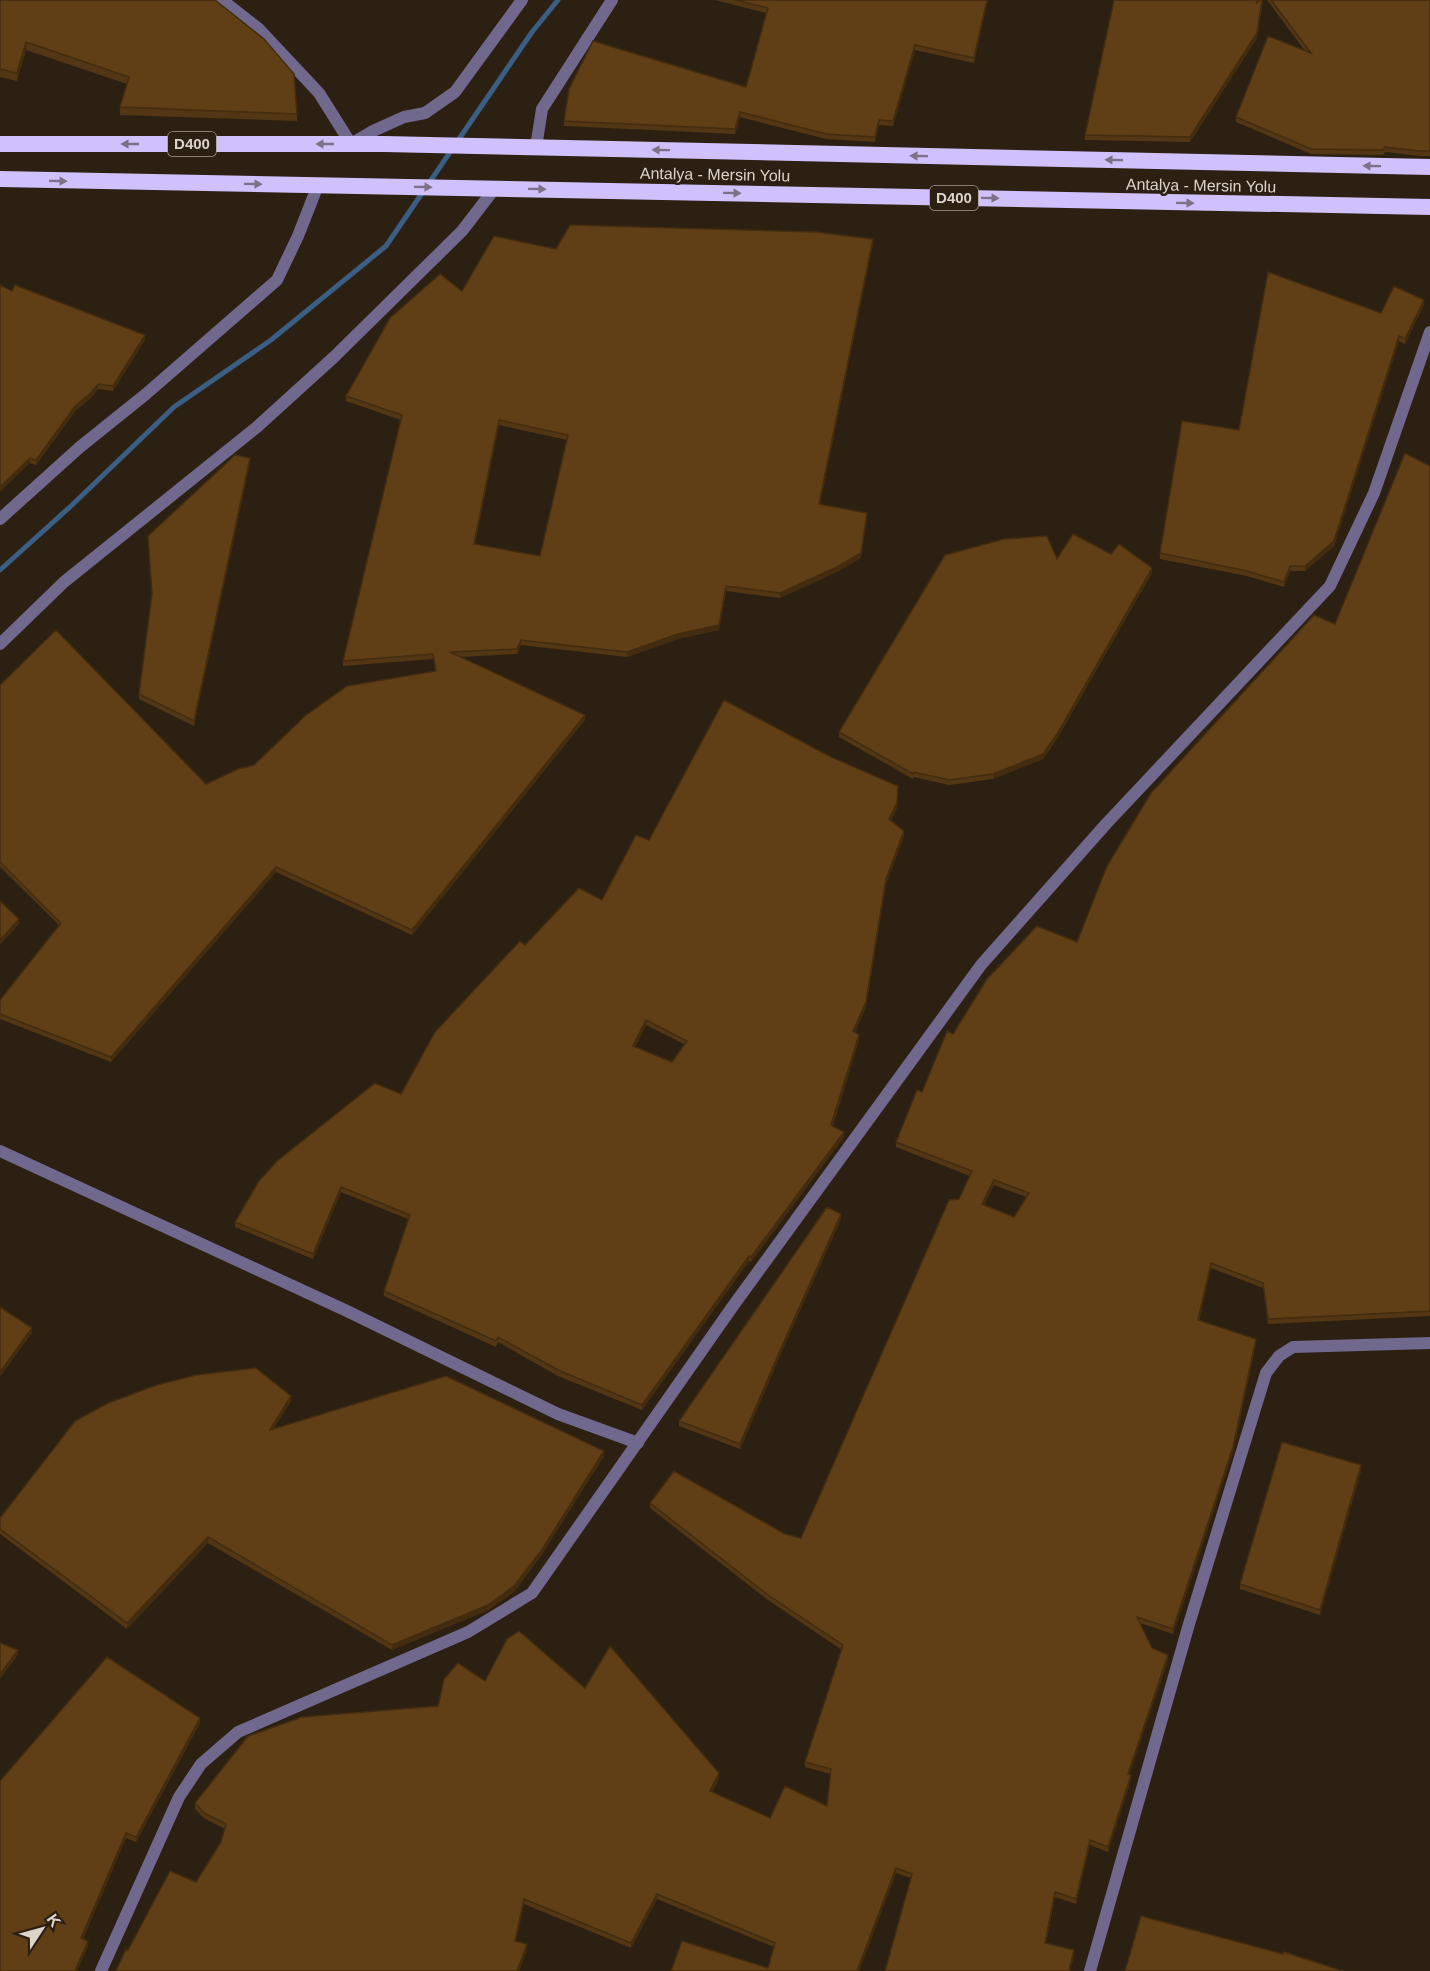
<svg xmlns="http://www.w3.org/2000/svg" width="1430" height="1971" font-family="Helvetica,sans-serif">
<rect width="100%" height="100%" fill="#2c2012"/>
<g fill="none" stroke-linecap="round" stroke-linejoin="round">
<!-- stream -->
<path stroke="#3b5f84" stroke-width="5" d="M0 570 71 506 174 407 271 340 386 246 532 32 558 0"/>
<!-- minor -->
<path stroke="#71688e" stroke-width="12" d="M222 0 259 29 319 93 351 144 373 131 404 117 425 113 455 92 522 0
M536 147 542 109 612 0
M0 519 80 447 146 394 277 280 298 236 318 185
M0 1151 347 1311 558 1414 638 1443
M1090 1971 1189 1624 1266 1373 1279 1356 1293 1347 1430 1343"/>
<!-- tertiary -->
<path stroke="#71688e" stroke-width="12" d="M0 644 64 582 257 427 334 357 462 231 495 188
M101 1971 179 1797 201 1764 238 1732 468 1632 532 1593 733 1306 981 965 1106 824 1330 586 1374 493 1430 332"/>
<!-- trunk -->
<path stroke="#d0c1fc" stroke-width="16" d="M0 144H384L1430 167
M0 179 1430 207"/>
</g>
<!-- wall -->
<path fill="#533613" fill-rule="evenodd" d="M0 0 297 114V121L120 115V107L127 84 26 50 17 81 0 77Z
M715 0H988L974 63 915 50 893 126 879 125 875 142 826 139 740 117 735 134 564 126V121L746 87 766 13Z
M1263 0 1257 38 1190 142 1085 140V135Z
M1267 0H1430V156H1420L1385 152 1383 155 1311 154 1236 122V117L1305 51Z
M873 244 820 504 867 518 861 558 839 571 780 598 726 591 719 630 678 639 627 657 521 645 517 654 460 657 585 720 412 935 276 872 111 1062 0 1019V1000L59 925 0 867V685L206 784 254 765 435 671 433 659 343 666V661L401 420 346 401V396L462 291 556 249ZM499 425 567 440 540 556 475 544Z
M12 291 145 340 113 391 98 389 91 398 76 410 36 465 30 463Z
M1424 305 1405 344 1399 341 1334 546 1305 571H1290L1284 587 1247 576 1160 559V553L1239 430 1381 313Z
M250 463 194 726 139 699V694Z
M1430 466V1316L1268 1324 1263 1288 1211 1268 1199 1321 1256 1344 1233 1452 1173 1634 1140 1623 1152 1648 1168 1660 1129 1775 1131 1780 1108 1852 1090 1845 1076 1904 1055 1897 1046 1943 1074 1955 1070 1971 911 1878 896 1873 859 1971H671L768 1968 774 1947 657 1899 631 1948 524 1904 516 1941 527 1949 519 1971H116L128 1950 196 1882 221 1842 225 1829 204 1818 195 1809V1803L438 1706 485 1681 585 1688 719 1778 712 1792 770 1818 827 1806 831 1774 805 1767V1762L842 1650 768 1600 650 1508V1503L801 1538 970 1176 896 1147V1142L953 1034 1077 942 1335 624ZM994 1185 1026 1197 1014 1217 984 1205Z
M1111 554 1152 573 1057 739 1043 759 993 779 949 785 914 777 913 779 839 737V732L1057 559Z
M897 808 891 820 904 836 886 884 866 1007 855 1032 859 1040 833 1126 844 1137 751 1262 749 1261 642 1410 558 1376 498 1342 496 1347 384 1296V1291L408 1219 341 1192 313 1259 235 1227V1222L401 1094 525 945 602 900 649 840ZM646 1025 684 1044 672 1062 635 1047Z
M841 1219 782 1351 740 1449 679 1426V1421Z
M291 1401 274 1428 604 1456 541 1556 514 1592 488 1610 392 1650 208 1543 127 1629 0 1534V1518Z
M1361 1471 1320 1615 1240 1589V1584Z
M200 1723 136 1842 126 1838 83 1939 88 1946 77 1971H0Z"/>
<!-- shaded-wall -->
<path fill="#432c0f" d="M987 0H988L974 63V58Z
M1262 0 1257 38 1190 142V137Z
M26 42V50L17 81V73Z
M915 45V50L893 126V121Z
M740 112V117L735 134V129Z
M879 120V125L875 142V137Z
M873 239V244L819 509V504Z
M1424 300V305L1405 344V339Z
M145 335V340L113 391V386Z
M1399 336V341L1334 546 1305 571V566Z
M98 384V389L91 398 76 410 36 465V460L76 405Z
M499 420V425L474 549V544Z
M30 458V463L0 492V487Z
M250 458V463L194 726V721Z
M867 513 861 558 839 571 780 598V593Z
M1290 566V571L1284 587V582Z
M1152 568V573L1057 739 1043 759 993 779V774Z
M726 586V591L719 630 678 639 627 657V652Z
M521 640V645L517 654V649Z
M585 715V720L412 935V930Z
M898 786 897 808 889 824V819Z
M904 831V836L886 884 866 1007 853 1036V1031L886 879Z
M276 867V872L111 1062V1057Z
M19 919V924L0 945V940Z
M646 1020V1025L633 1051V1046Z
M859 1035V1040L831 1131V1125Z
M844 1132V1137L751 1262V1257Z
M994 1180V1185L982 1210V1204Z
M341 1187V1192L313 1259V1254Z
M841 1214V1219L782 1351 740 1449V1444L782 1346Z
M749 1256V1261L642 1410V1405Z
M1211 1263V1268L1198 1325V1320Z
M32 1328V1333L0 1377V1372Z
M1256 1339V1344L1233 1452 1173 1634V1629Z
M291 1396V1401L270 1435V1430Z
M604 1451V1456L541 1556 514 1592 488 1610 392 1650V1645Z
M1361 1465V1471L1320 1615V1610Z
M208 1537V1543L127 1629V1623Z
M18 1650V1655L0 1679V1674Z
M1168 1655V1660L1128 1779V1774Z
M200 1718V1723L136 1842V1837Z
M719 1773V1778L710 1796V1791Z
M1131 1775V1780L1108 1852V1847Z
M126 1833V1838L81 1944V1938Z
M1090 1840V1845L1076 1904V1899Z
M896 1868V1873L859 1971H857Z
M1055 1892V1897L1045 1948V1943Z
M657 1894V1899L631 1948V1943Z
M524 1899V1904L515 1946V1941Z
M88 1941V1946L77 1971H75Z
M527 1944V1949L519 1971H517Z
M1074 1950V1955L1070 1971H1069Z"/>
<!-- building -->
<path fill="#603f16" stroke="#432c0f" stroke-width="1.5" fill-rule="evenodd" d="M0 0H215L264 39 294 74 297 114 120 107 129 77 26 42 17 73 0 69Z
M735 0H987L974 58 915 45 893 121 879 120 875 137 826 134 740 112 735 129 564 121 569 89 593 41 746 87 768 8Z
M1114 0H1258L1256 4 1259 0H1262L1257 33 1190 137 1085 135Z
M1271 0H1430V151H1420L1385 147 1383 150 1311 149 1236 117 1268 36 1311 53Z
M570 225 816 232 873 239 819 504 867 513 861 553 839 566 780 593 726 586 719 625 678 634 627 652 521 640 517 649 450 652 585 715 412 930 276 867 111 1057 0 1014V1000L61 923 0 862V685L56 630 206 784 238 769 254 765 305 716 347 686 436 671 433 654 343 661 402 415 346 396 390 318 440 274 462 291 494 236 556 249ZM499 420 568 435 540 556 474 544Z
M1268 272 1381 313 1394 286 1424 300 1405 339 1399 336 1334 541 1305 566H1290L1284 582 1247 571 1160 553 1182 421 1239 430Z
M0 285 12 291 15 285 145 335 113 386 98 384 91 393 76 405 36 460 30 458 0 487Z
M1405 453 1430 466V1311L1268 1319 1263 1283 1211 1263 1198 1320 1256 1339 1233 1447 1173 1629 1137 1617 1152 1648 1168 1655 1128 1774 1131 1775 1108 1847 1090 1840 1076 1899 1055 1892 1045 1943 1074 1950 1069 1971H885L912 1874 896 1868 857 1971H671L682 1941 768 1968 775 1943 657 1894 631 1943 524 1899 515 1941 527 1944 517 1971H116L126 1949 128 1950 170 1871 196 1882 221 1842 226 1824 204 1813 195 1803 248 1736 302 1717 438 1706 444 1679 458 1663 485 1681 507 1639 519 1631 585 1688 610 1646 719 1773 710 1791 770 1818 785 1786 827 1806 831 1769 805 1762 843 1645 768 1595 650 1503 674 1471 785 1534 801 1538 949 1200 959 1199 972 1171 896 1142 917 1090 922 1092 947 1031 953 1034 987 979 1037 926 1077 942 1107 866 1151 793 1314 615 1335 624ZM994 1180 1029 1193 1014 1217 982 1204Z
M235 455 250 458 194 721 139 694 152 594 148 536Z
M1073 534 1111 554 1119 544 1152 568 1057 734 1043 754 993 774 949 780 914 772 913 774 839 732 945 555 1004 539 1047 536 1057 559Z
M724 700 831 757 898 786 897 803 889 819 904 831 886 879 866 1002 853 1031 859 1035 831 1125 844 1132 751 1257 749 1256 642 1405 558 1370 498 1337 496 1341 384 1291 410 1215 341 1187 313 1254 235 1222 259 1181 277 1161 375 1083 401 1094 435 1032 520 941 525 945 579 888 602 900 636 835 649 840ZM646 1020 687 1041 672 1062 633 1046Z
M0 901 19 919 0 940Z
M827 1207 841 1214 782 1346 740 1444 679 1421Z
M0 1307 32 1328 0 1372Z
M256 1368 291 1396 270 1430 446 1376 604 1451 541 1551 514 1586 488 1605 392 1645 208 1537 127 1623 0 1529V1518L75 1421 108 1403 157 1385 196 1375Z
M1282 1442 1361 1465 1320 1610 1240 1584Z
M0 1643 18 1650 0 1674Z
M107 1657 200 1718 136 1837 126 1833 81 1938 88 1941 75 1971H0V1781Z
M1141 1916 1283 1954 1284 1952 1343 1971H1125Z"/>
<!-- one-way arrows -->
<defs><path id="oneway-solid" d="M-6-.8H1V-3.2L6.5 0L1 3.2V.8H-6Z" transform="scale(1.5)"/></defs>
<g fill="#7e7087">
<use href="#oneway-solid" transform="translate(130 144) rotate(-180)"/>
<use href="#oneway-solid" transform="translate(325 144) rotate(-180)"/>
<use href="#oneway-solid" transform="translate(661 150) rotate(-179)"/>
<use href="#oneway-solid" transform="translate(919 156) rotate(-179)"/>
<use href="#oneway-solid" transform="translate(1114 160) rotate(-179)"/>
<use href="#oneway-solid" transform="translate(1372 166) rotate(-179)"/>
<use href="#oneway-solid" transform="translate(58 181) rotate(1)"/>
<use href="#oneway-solid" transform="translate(253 184) rotate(1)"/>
<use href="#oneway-solid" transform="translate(423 187) rotate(1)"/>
<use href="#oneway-solid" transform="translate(537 189) rotate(1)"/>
<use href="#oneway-solid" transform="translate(732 193) rotate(1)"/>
<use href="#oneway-solid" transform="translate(990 198) rotate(1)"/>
<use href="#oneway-solid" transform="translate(1185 203) rotate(1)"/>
</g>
<g text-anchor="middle" stroke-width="5" stroke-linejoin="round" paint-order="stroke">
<!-- shield labels -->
<g fill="#2c2012" stroke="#a79d93" stroke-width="1.5">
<rect x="168" y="132" width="48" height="24" rx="4.5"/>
<rect x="930" y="186" width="48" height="24" rx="4.5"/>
</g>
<g font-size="15" font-weight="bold" fill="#dcd3ca">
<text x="192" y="149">D400</text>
<text x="954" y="203">D400</text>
</g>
<!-- street labels -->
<g font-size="16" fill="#dcd3ca" stroke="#2c2012">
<text transform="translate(715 174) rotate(1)" y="6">Antalya - Mersin Yolu</text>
<text transform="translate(1201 185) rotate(1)" y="6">Antalya - Mersin Yolu</text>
</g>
</g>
<!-- north arrow -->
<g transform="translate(42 1929) rotate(54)" stroke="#2c2012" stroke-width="4.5" paint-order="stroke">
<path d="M0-4.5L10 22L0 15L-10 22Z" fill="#dcd3ca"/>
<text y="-9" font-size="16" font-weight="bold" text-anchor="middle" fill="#dcd3ca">K</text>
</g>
</svg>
